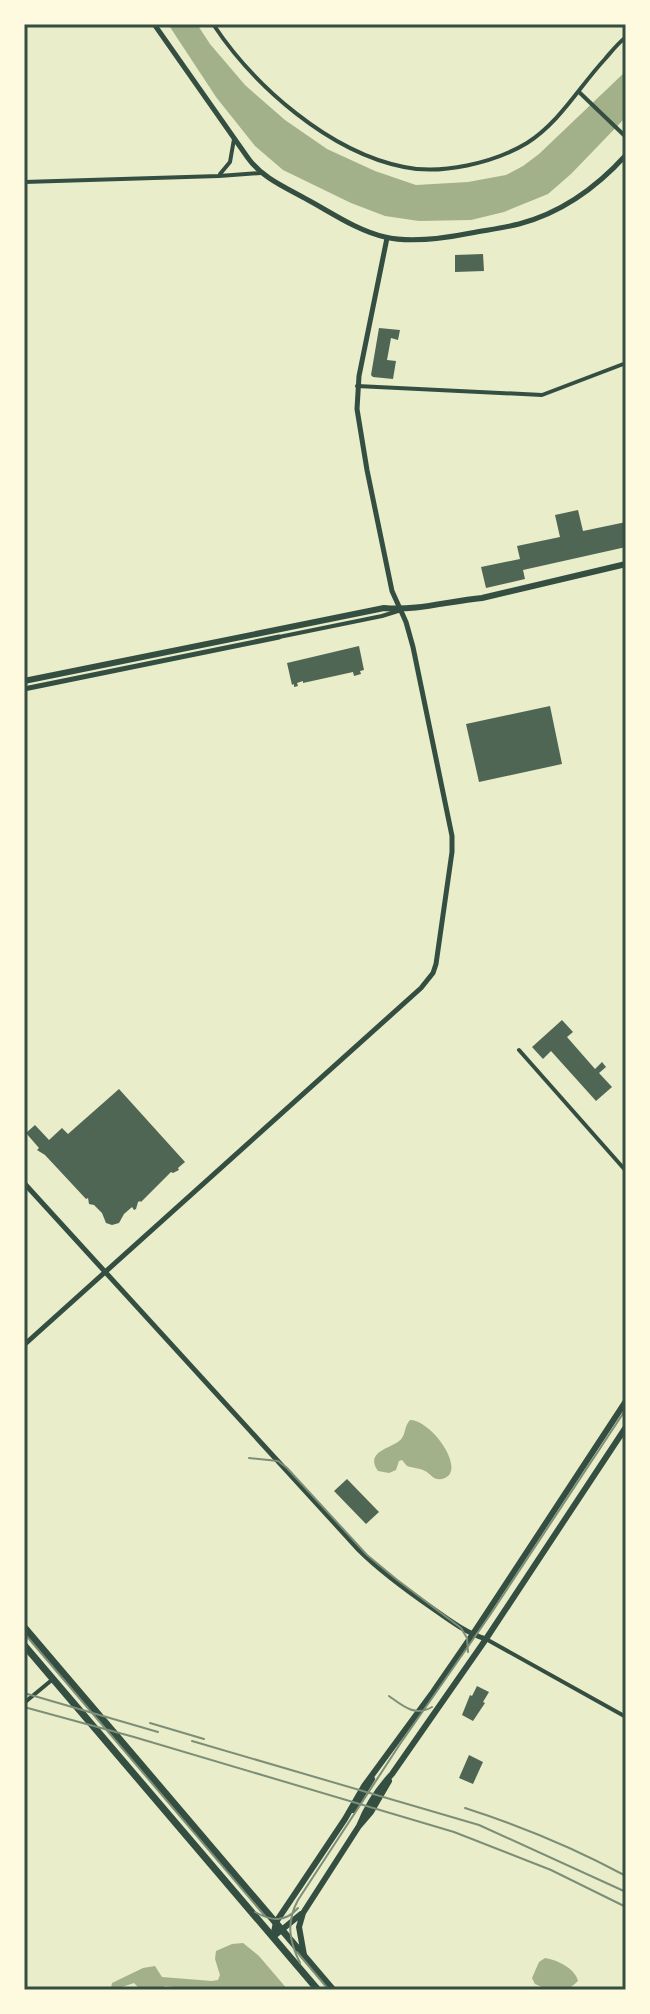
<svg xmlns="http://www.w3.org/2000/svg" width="650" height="2014" font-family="Manrope,sans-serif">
<rect width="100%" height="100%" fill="#e9edc9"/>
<!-- water -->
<path fill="#a3b18a" d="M168 24H197L210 44 245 85 285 120 327 149 375 171 416 185 468 182 506 175 523 166 539 154 626 71V117L571 174 548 194 504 212 471 220 419 221 385 216 351 203 283 170 255 146 216 97Z
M410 1420C432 1420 469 1473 442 1479 434 1481 431 1474 425 1471 420 1468 413 1468 407 1466L402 1460 399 1461 396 1470 389 1473 378 1471C363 1450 396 1448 402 1438 406 1432 404 1427 410 1420Z
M243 1943 259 1956 288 1990H199L165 1986 157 1990H141L134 1983 116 1989 111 1988 112 1983 143 1968 155 1966 162 1977 212 1981 218 1980 220 1975 215 1959 216 1951 232 1944Z
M545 1958C557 1960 575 1968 578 1981 565 1995 550 1991 535 1984L532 1978 539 1962Z"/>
<!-- building -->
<path fill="#4f6655" d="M483 254 484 271 455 272V255Z
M379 328 400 330 398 340 391 338 387 360 396 361 393 379 373 377 371 375Z
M578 510 583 531 626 522V547L523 570 525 579 486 588 481 567 520 559 517 546 560 537 555 515Z
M359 646 364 670 360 671 361 674 354 676 353 672 303 683V681L297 683 298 686 294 687V684L292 685 287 663Z
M550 706 562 764 479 782 466 724Z
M562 1020 573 1032 567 1037 595 1069 602 1062 606 1067 599 1073 612 1087 596 1101 551 1051 543 1059 532 1047Z
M119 1089 185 1162 178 1168 179 1170 173 1173 171 1172 141 1202 140 1201 138 1202 136 1209 134 1210 132 1207 124 1214 119 1223 112 1225 106 1223 102 1213 94 1205 89 1204 88 1198 86 1199 45 1155 37 1150 39 1148 26 1133 35 1125 49 1140 62 1128 68 1134Z
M347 1479 379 1512 366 1524 334 1491Z
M477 1686 489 1692 483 1702 485 1703 473 1721 462 1715 470 1695 472 1696Z
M469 1755 483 1762 473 1784 459 1778Z"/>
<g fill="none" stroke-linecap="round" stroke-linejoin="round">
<!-- minor -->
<path stroke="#344e41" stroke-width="4" d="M213 24C254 86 329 152 404 167 441 175 494 163 527 143 560 122 579 87 605 59 612 51 618 43 626 37
M579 92 626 137
M220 174 230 162 234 139
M24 182 219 176 261 173
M357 386 542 395 626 363
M279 637 382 616 398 611
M519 1050 626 1171
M486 1639 626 1717
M24 1703 53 1679"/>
<!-- tertiary -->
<path stroke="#344e41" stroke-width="5" d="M154 24 248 158C262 178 287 188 308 200 332 213 358 231 385 237 410 243 446 238 471 233 487 230 503 228 519 224 561 213 597 187 626 155
M24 689 279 637
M24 1183 359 1550C381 1572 406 1590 432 1608 449 1620 466 1633 486 1639
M24 1345 421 988 433 973 436 964 452 852V836L413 647 406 622 392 591 367 470 357 409 359 376 387 238"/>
<!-- secondary -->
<path stroke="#344e41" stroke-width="6" d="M24 681 384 608C417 611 449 601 482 598L626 564
M353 1810 372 1779
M359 1826C367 1806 378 1789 392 1774L486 1639 626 1427
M273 1937 276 1922 345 1819 364 1786 433 1692 473 1634 626 1401
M273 1937 301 1914
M304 1955 299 1927 303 1913 359 1826 371 1812 389 1781"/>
<!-- primary -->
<path stroke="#344e41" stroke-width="7" d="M24 1627 333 1990
M24 1645 318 1990"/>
<!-- tram -->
<path stroke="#7c8e77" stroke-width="2" d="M249 1458 278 1461 287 1468 367 1555 396 1579 461 1628 467 1638 468 1652
M24 1633 265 1916
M389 1696C403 1706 415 1717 432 1707
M255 1912C271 1921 285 1923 298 1908
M297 1952 329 1990
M300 1963C289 1941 286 1922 298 1900L400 1744 490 1615 626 1409"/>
<!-- rail -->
<path stroke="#7c8e77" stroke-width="2" d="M24 1693 158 1732
M24 1707 134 1737 454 1832 551 1870 626 1907
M150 1723 204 1739
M192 1741 479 1825 626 1892
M465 1808C521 1826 574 1848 626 1876"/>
</g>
<!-- border -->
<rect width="650" height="2014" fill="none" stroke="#fefae0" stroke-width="52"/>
<rect x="26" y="26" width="598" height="1962" fill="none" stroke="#344e41" stroke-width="3"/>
</svg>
